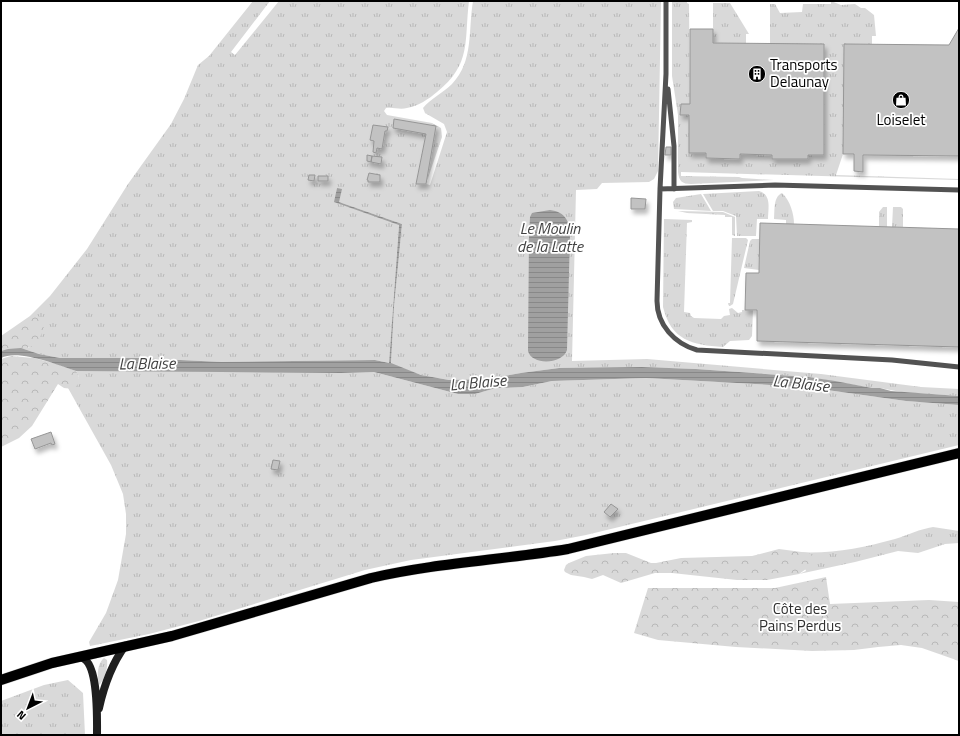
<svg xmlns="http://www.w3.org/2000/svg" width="960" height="736" font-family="'Titillium Web',sans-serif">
<defs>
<pattern id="grass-tufts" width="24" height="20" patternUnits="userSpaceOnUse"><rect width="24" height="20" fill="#d9d9d9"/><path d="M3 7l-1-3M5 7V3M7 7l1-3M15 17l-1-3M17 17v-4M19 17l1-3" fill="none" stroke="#b8b8b8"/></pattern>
<pattern id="forest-crowns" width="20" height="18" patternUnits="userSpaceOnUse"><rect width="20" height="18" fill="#d9d9d9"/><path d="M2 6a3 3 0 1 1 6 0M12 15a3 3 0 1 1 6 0" fill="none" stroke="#b8b8b8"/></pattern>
<pattern id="water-rules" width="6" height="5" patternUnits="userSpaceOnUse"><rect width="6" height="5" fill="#a0a0a0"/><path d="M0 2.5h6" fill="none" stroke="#888"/></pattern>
<filter id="shadow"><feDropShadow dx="2.5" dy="4.5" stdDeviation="2" flood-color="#0004"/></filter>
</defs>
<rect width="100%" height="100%" fill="#fff"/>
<!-- grass -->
<path fill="url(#grass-tufts)" d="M253 1H270L231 52 235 55 279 1H469C464 41 472 64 437 92 429 99 418 106 407 108 400 110 393 107 386 108L384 111 387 115 432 123 441 128 442 137 426 184 430 185 447 132 444 124 425 113 423 108C429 100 444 92 452 84 474 61 468 30 473 1H661L658 171 654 179 649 182 602 183 597 189 576 190 572 361 647 359 821 374 921 387 959 389V396L901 392 880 388H872L808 377 696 369 642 367 559 368 521 373 486 379 449 380 421 375 391 364 394 307 402 224 339 202 337 188 335 202 399 224 389 363 375 360 222 362 138 358 76 359 60 358 39 354 21 348H29L39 317 30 316 50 296 87 249 128 184 171 124 184 99 198 65 209 56Z
M672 1H687V3L689 4 690 104H681L680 115H689V153H706V158L740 159V154L772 155V159H807L808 155H824V44H770V4H775L780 13 802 12 803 4H831V1L841 5 855 4 861 8H865L874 15 876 36H872V44H844L843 154 836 175 959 179V180L681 172V176L739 177 742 178 774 180 691 184C682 184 679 181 678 172V115L672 76Z
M713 3H730L749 34H746V44L713 43Z
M759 191C772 195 768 208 768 219H757L756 236H737L736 216 723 211H713L703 194Z
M782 193C790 200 794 214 794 224H786V220L774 219C775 210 773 197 782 193Z
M701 194 711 211 674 209 673 202 676 198Z
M883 207H887V227L879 226V212Z
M893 207H901L903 209V227H892Z
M678 211 723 212 735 217V236L732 235V217H725V215L687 213Z
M664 219 692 220V222L687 223 684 312 690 313 691 316 694 318 721 319 724 316 730 315 729 309 732 308 738 313 742 312V310H753L752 336 749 340 730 341 723 347C692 345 671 340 663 307Z
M732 238H746L748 240 733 304 730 306H729L728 303H730Z
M752 239H759V270L744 268 750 241Z
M114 370 341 373 374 372 458 394H475L496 388 523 387 552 381 646 378 771 385 827 390 906 401 959 405V445L586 535 555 541 411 560 365 570 199 621 149 634 90 646 89 642 106 613 118 580 126 534V514L123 494 111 465 68 388H74L79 377 76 371Z
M933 527 959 531V543L945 544 918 553 898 551 855 562 799 574 806 571 797 552C832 554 862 548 895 539 908 535 920 529 933 527Z
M104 658 107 660C108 668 105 679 99 685 97 676 97 664 104 658Z
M68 680 83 693 85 735H1V701L44 685Z"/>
<!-- forest -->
<path fill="url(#forest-crowns)" d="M30 316C53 313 43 338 32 346 24 351 10 348 1 351V336Z
M11 356 34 358 57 364 76 371 79 377 78 384 74 389 64 388 58 384 32 426 19 438 1 447V359Z
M779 549 809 553 814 558 813 564 799 574 767 580H737L672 573H655L621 583 603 575 592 579 584 577 571 575 565 572 564 570 566 565 569 563 586 556 614 553H626L651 563H656L681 558 752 556Z
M826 577 830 604 929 600 959 602V661L922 648 901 645 878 647 854 650 812 651 736 647 658 640 634 633 648 588H775Z"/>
<!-- water -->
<path fill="url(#water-rules)" d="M337 188 342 189 339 202 402 224 394 307 391 363 421 375 449 380 486 379 521 373 559 368 642 367 696 369 808 377 835 381 872 388H880L891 391 959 396V405L906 401 827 390 771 385 646 378 552 381 523 387 496 388 475 394H458L374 372 341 373 76 371C58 365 18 349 1 358V351L8 349 21 348 39 354 60 358H138L222 362 375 360 389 363 399 225 334 202Z
M550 210C565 212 570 221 570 235L567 350C563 364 532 366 528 351L529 236 530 217 532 213Z"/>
<!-- building -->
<path fill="#c2c2c2" stroke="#969696" filter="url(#shadow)" d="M959 28V156L863 155V172L854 171V154H843L844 44 949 45Z
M690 29H713V43L824 44V155H808V159H772V155L740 154V159L706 158V153H689V115H680L681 104H690Z
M394 119 436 126 426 184H416L426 134 393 128Z
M373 125 388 127 387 131H385L382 149 377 148 376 153 373 152 374 141 370 140Z
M666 147H671V155H665Z
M367 155 372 156 371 162 367 161Z
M372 156 382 157 381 164 371 162Z
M369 173 380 175V182H368V180H367Z
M309 175H315L314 181 308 180Z
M318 176H328V181H318Z
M631 198 646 199 645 209H631Z
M760 223 959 229V347L757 341V310H745L746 273H759Z
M51 432 55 444 52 445 51 443 35 449 31 439Z
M273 460 280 461 278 470 271 469Z
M611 504 618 509 610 517 604 512Z"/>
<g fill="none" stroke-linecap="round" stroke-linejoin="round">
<defs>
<path id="primary" d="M1 680 52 663 172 636 371 578C436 563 502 560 568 549L959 453"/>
</defs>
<!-- primary casing -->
<use href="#primary" stroke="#dbdbdb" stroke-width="11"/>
<!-- service -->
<path stroke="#525252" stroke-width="5" d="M668 89 674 146V189
M660 189 666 74V1
M959 190 775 185 660 189 657 301C657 325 675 344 697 350L892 360 959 367"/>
<!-- secondary -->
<path stroke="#1f1f1f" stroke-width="8" d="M79 657C99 658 97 719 97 735
M99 708C104 686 111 665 125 646"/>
<!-- primary -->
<use href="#primary" stroke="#000" stroke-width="10"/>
</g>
<!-- icons -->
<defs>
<symbol id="building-disc" viewBox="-11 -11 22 22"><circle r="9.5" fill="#000" stroke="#fff"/><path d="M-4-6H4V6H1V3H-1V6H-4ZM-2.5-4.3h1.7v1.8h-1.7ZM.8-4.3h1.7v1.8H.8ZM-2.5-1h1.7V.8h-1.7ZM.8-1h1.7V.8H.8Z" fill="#fff"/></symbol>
<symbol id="shop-disc" viewBox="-11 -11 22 22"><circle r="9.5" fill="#000" stroke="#fff"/><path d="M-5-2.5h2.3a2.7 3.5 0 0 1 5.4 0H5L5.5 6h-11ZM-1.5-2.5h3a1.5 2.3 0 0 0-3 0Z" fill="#fff"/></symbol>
</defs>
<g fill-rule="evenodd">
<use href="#building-disc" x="747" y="64" width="20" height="20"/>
<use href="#shop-disc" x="891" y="90" width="20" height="20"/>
</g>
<g text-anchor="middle" stroke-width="3.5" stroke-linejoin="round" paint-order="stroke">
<!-- poi labels -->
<g font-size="15" fill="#000" stroke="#fff" text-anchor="start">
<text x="770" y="70">Transports<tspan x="770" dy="17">Delaunay</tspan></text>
<text x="901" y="125" text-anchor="middle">Loiselet</text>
</g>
<!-- park labels -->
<g font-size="15" fill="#303030" stroke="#fff">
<text x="800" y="614">Côte des<tspan x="800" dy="17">Pains Perdus</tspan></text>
</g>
<!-- water labels -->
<g font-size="16" font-style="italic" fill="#414141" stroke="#fff">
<text x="550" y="234">Le Moulin<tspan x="550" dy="18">de la Latte</tspan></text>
<text transform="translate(147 363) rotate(-1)" y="6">La Blaise</text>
<text transform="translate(478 382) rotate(-5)" y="6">La Blaise</text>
<text transform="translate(801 383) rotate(6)" y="6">La Blaise</text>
</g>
</g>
<!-- border -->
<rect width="960" height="736" fill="none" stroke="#000000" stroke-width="4"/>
<!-- north arrow -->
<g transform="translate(28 708) rotate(222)" stroke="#ffffff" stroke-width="3" paint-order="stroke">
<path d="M0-3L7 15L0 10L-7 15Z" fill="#000000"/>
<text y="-6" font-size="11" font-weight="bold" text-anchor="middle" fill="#000000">N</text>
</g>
</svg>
